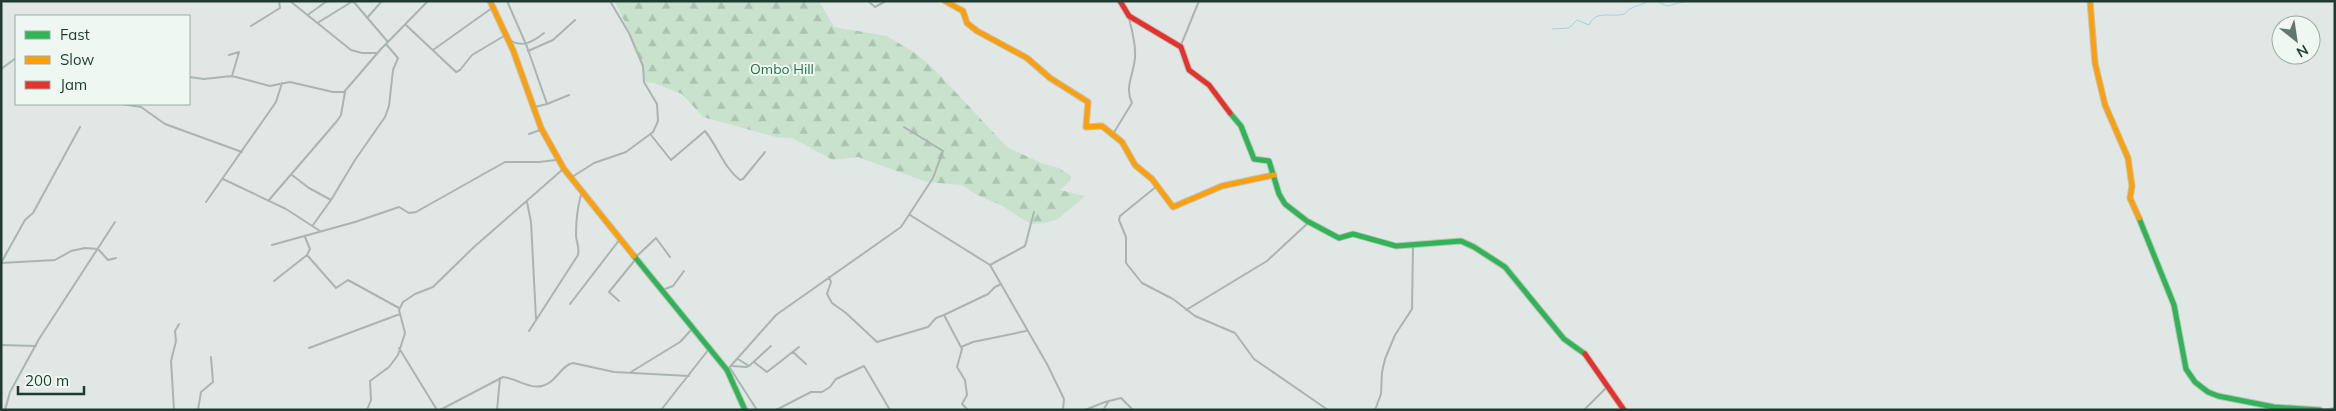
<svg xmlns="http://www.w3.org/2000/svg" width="2336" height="411" font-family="Mulish,sans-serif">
<defs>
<pattern id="forest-firs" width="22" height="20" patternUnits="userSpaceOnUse" patternTransform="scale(1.25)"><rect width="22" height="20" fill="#c8e2ce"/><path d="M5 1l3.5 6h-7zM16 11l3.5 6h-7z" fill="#abc3b1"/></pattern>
</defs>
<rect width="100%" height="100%" fill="#e0e7e4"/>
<!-- forest -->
<path fill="url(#forest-firs)" d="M614 1H819L834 27 887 36 915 53 933 68 1007 147 1041 163 1059 168 1071 176V180L1060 190 1085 196 1058 219 1045 223 1030 224 1001 205 977 195 962 185 927 182 858 157 833 160 792 138 776 137 703 117 682 94 654 83 644 82C644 61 625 20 614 1Z"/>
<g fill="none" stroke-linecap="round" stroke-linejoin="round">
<!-- stream -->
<path stroke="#9ed5d9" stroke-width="1" d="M1656 1 1667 6 1687 1
M1552 29 1569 28 1577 20 1589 25C1596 9 1612 18 1624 14 1626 13 1628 10 1630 9 1636 5 1643 5 1648 1"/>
<defs>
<path id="fast" d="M1230 113 1241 126 1254 159 1269 161 1279 194 1285 204 1307 221 1339 238 1353 234 1396 246 1461 241 1474 247 1505 267 1564 339 1585 354
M2139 218 2174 305 2186 369 2195 382 2208 392 2218 396 2274 407 2320 410
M634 256 727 370 745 410"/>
<path id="slow" d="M490 1 513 50 541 128 564 169 634 256
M945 1 963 11 967 23 977 31 1027 58 1050 78 1088 102 1086 127 1102 126 1122 142 1135 165 1152 179 1173 207 1222 186 1274 175
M2090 1 2095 63 2105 105 2128 158 2132 186 2130 198 2139 218"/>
<path id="jam" d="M1120 1 1129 16 1181 47 1189 70 1209 85 1230 113
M1585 354 1624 410"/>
</defs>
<!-- fast casing -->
<use href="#fast" stroke="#bac4bf" stroke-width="7"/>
<!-- slow casing -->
<use href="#slow" stroke="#bac4bf" stroke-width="7"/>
<!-- jam casing -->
<use href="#jam" stroke="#bac4bf" stroke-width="7"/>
<!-- street -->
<path stroke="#aab5b1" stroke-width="2" d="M290 1 351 50 362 53H377
M353 1 388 42
M507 1 525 42
M868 1 875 7 886 1
M309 14 327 1
M367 18 382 1
M319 22 353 1
M406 25 456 72 460 70 472 55 504 36
M251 26 280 8 279 1
M511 41C523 48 534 41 544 33
M526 44 547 104 569 95
M1181 45 1199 1
M433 50 492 8
M528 51 553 40 575 20
M229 55 239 52 232 76
M1 69 16 58
M189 77 204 79 232 76 270 86 290 82 333 92H344L381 49 428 1
M122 104 141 107 165 124 242 152
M535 107 547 104
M529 134 540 130
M1113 134 1132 103C1124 86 1134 75 1135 57 1136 43 1132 31 1129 18
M651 135 671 160 705 131C718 147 724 168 740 180L743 179 765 152
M292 175 309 188 331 200 313 225
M572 177 594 163 626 152 653 132 658 121 657 104 644 82 643 66 629 33 610 1
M223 179 286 209 320 231
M1157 186 1120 216 1119 220 1126 237V263L1142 283 1173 299 1195 316 1235 333 1254 359 1328 410
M269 200 337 121 341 115 345 92
M331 200 355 160 385 117 389 106 393 70 398 58 386 44
M206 202 276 102 282 83
M527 202 531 222 536 319
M910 215 990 265 1025 246 1034 212
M305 237 310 249 307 255 336 288 348 280 399 308
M272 245 355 222 399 207 409 213 416 212 505 162H539L556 160
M637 256 656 238 670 257
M1 263 25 220 33 213 80 127
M1 263 55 260 71 251 85 248 98 249 108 260 116 258
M990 265 1047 364 1064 399 1063 410
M829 277 831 282 827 294 832 303 846 313 877 342 928 327 936 318 944 315
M274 281 307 255
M665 289 673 286 684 271
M619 301 609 292 635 260
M570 304 620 239
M1186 310 1267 261 1309 222
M529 331 578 255C580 246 576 243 576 235 576 222 577 209 581 195
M1 345 36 346
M961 347 973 342 1026 331
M309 348 400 314
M399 348 437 410
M793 352 806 364
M738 359 749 366 771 346
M754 362 767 372 799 347
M732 366 747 367
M730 368 757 410
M728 369 776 315 901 227 933 178 943 151 904 127
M631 372 680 342 692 329
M5 410 10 392 39 339 115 222
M174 410 171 361 176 341 175 331 179 324
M198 410 201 392 213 382 211 357
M367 410 371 400 370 381 389 367 398 355 405 333 399 310 403 302 415 294 433 287 474 247 562 170
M440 410 503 377C516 378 528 389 542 386 556 383 561 365 573 363L614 372 689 376
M497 410 500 378
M661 410 709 349
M776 410 811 392H822L830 387 836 379 864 366 890 410
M893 410H901
M968 410 962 404 967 395 965 380 957 367 962 349 944 315 988 294 995 287 1001 284
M1085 410 1105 402 1121 398 1133 410
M1103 410 1109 401
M1375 410 1381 394 1382 372 1385 359 1395 335 1412 309 1413 246
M1584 410 1607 387
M2322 410 2335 408"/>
<!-- fast -->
<use href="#fast" stroke="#30b455" stroke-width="5"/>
<!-- slow -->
<use href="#slow" stroke="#ff9f0a" stroke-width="5"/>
<!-- jam -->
<use href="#jam" stroke="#e5322d" stroke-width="5"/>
</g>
<g text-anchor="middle" stroke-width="4" stroke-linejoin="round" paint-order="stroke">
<!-- park labels -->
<g font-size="14" fill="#26733f" stroke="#eef7f2">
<text x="782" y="74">Ombo Hill</text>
</g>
</g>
<!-- border -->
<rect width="2336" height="411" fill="none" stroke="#1e3a31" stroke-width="5"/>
<!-- legend -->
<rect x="15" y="15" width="175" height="90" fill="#eef7f2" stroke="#9baba5"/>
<rect x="25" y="31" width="25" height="8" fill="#30b455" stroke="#9baba5"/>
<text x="60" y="40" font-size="15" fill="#1e3a31">Fast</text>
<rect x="25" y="56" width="25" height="8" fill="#ff9f0a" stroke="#9baba5"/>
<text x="60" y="65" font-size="15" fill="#1e3a31">Slow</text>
<rect x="25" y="81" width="25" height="8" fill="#e5322d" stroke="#9baba5"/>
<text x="60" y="90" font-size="15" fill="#1e3a31">Jam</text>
<!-- north arrow -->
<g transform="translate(2296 40) rotate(150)"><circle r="24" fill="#eef7f2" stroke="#9baba5"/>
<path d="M0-4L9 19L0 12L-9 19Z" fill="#627770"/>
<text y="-8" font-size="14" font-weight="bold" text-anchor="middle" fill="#1e3a31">N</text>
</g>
<!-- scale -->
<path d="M18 386v8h66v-8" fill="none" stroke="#1e3a31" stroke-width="2.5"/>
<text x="25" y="386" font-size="15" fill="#1e3a31" stroke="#eef7f2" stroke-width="4" paint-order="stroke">200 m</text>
</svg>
